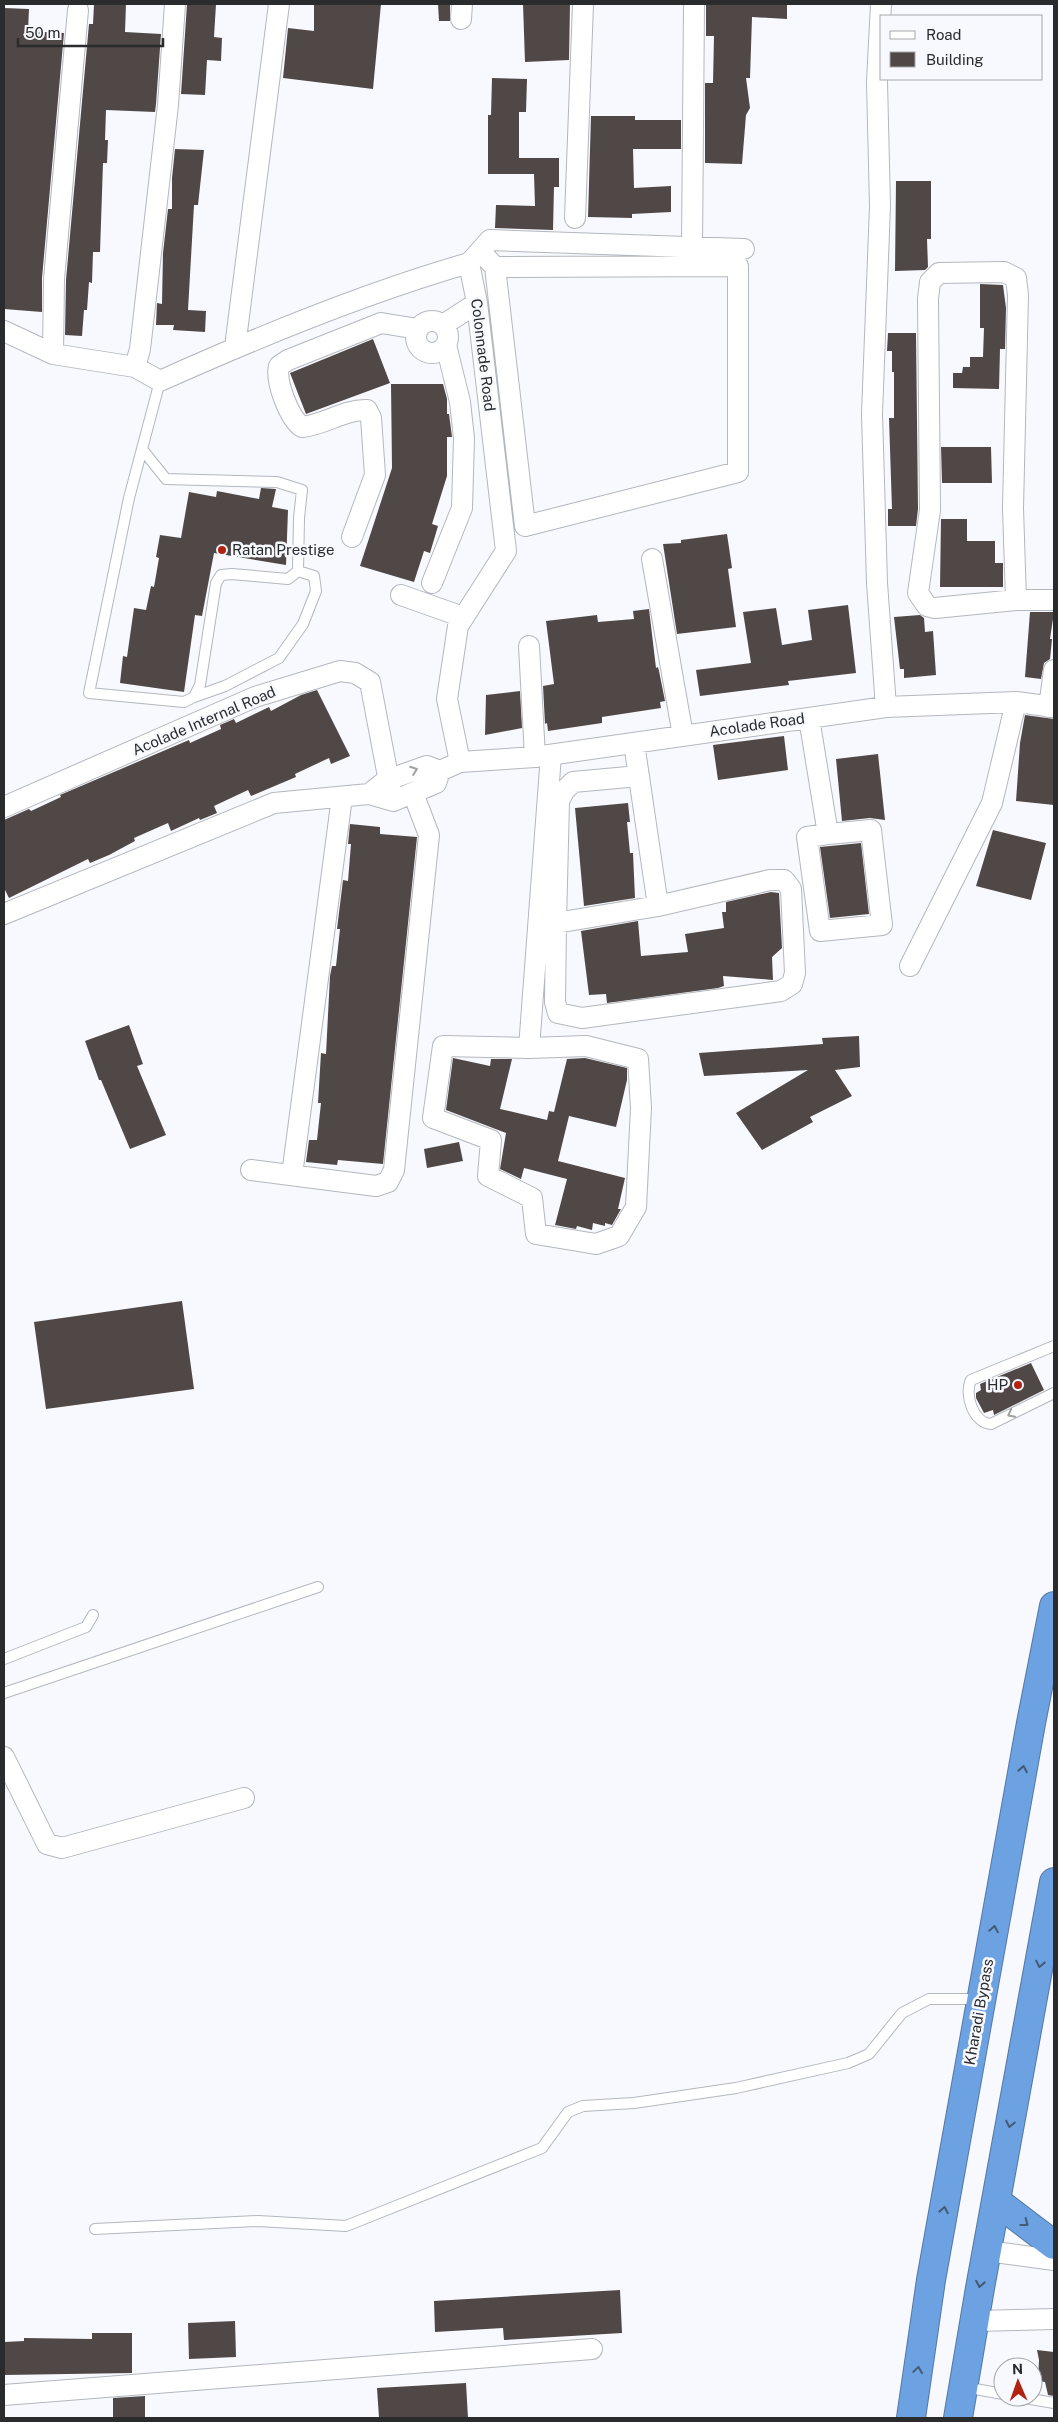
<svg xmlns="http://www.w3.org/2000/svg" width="1058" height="2422" font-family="'Public Sans',sans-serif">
<rect width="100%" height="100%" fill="#f7f9fe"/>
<!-- building -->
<path fill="#504847" d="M94 4H126L125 32 161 34 156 104 155 112 106 110 105 140H108L107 163H103L100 252H93L92 283 89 282 87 310H84L82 336 65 335 66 280 88 35 89 24H93Z
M187 4H216L214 37 222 38 221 61 207 60 205 95 181 94Z
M314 4H381L373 89 283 78 288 28 314 31Z
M438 4H450V21H439Z
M523 4H570L569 60 525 62Z
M706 4H787V19L752 17 750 78H746L750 108 746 115 742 164 705 163V83H713L714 36H706Z
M4 8 29 9 28 31 64 33 42 278V312L4 309Z
M492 78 527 79 526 112H519V158H559V187H554L553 230 495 228 496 205 535 206 534 174H488V115H491Z
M591 116H635V120H681V149H633L634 188 671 186V212L632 214V218L588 217Z
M175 149 204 150 198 205H194L188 310 206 311 205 332 173 330 174 325H156L157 303 162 304 163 253 168 209H172V178Z
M896 181H931V239H927L928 267 925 270 895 271Z
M980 284 1003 285 1006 308 1005 349H1000L999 389 953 388V373H962L963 367H970V357H983L984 328H980Z
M888 333H916L918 509 916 526H888V509H892L889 418H894V372H892V351H887Z
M373 339 390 383 306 414 290 373Z
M391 384H443L447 399V414H449L452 437H447V476L432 524 438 526 430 553 424 551 414 582 360 566 392 468Z
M941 447H991L992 483H942Z
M261 488 276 489 272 507 288 510 286 565 214 553 202 616 195 615 184 692 120 683 123 656 127 657 134 608 146 610 151 586 154 587 159 558 156 557 160 535 181 538 189 492 216 497 217 491 259 499Z
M941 519H967V541H995V563H1003V587H940Z
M727 534 732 568 728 569 736 627 677 634 663 544 681 543V540Z
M848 605 856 673 788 681 789 685 700 696 696 670 751 663 743 612 776 608 782 645 812 640 808 610Z
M649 609 656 668 658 667 659 671 665 701 660 702 661 708 602 717V723L548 731 547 723 545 724 543 686 554 684 546 621 597 615 598 622 634 619 633 611Z
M1030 612H1054L1050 639H1052L1050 659 1044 663 1041 679 1025 677Z
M920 615 924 618 925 632 933 631 936 675 904 678V669H900L894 617Z
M317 690 350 756 331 764 329 758 295 774 296 777 251 796 248 790 214 806 217 813 200 820 199 818 171 831 168 823 134 838 135 841 109 855 90 863 88 859 9 898 4 888V820L29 809 31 811 61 797 60 795 189 740 190 743 221 729 220 725 234 719 236 723 269 707 271 711 301 695Z
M520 691 522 728 485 735 486 695Z
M1025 715 1054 719V805L1016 801 1020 743Z
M784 736 788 770 718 780 713 745Z
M878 754 885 820 870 818 842 821 836 759Z
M628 803 630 822H627L630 853H633L635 898 584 906 575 808Z
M350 824 380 827V834L417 837 383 1164 338 1160 337 1165 306 1162 309 1140H317L321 1103H318L321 1053 326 1054 330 976 332 966H336L340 929H337L343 880 348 881 351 844H348Z
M993 830 1046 843 1031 900 976 886Z
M861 843 869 914 830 918 820 847Z
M771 892 779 893 782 948 772 957 773 980 723 976 724 986 718 988 607 1003 606 994 589 995 581 931 638 921 641 956 688 952 685 934 724 928 722 912H726V902Z
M129 1025 143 1064 137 1066 166 1135 130 1149 101 1080H99L85 1041Z
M859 1036 860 1067 835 1070 852 1096 810 1117 813 1122 762 1150 736 1113 808 1070 704 1076 699 1053 823 1044 822 1038Z
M453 1058 490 1066 491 1059H512L500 1109 547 1120 549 1111 554 1112 567 1059 585 1058 627 1068V1080L616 1127 569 1116 558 1161 625 1178 618 1209H621L612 1225 605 1223V1226L593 1223 592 1230 577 1226 576 1229 555 1225 567 1179 524 1168 521 1179 500 1169 506 1133 446 1110Z
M459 1142 463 1161 427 1168 424 1149Z
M182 1301 194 1389 46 1409 34 1322Z
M1031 1363 1044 1390 994 1415 993 1410 984 1413 976 1398V1393L981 1390 980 1384Z
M620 2290 622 2333 504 2340 503 2328 435 2332 434 2301Z
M235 2321 236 2357 189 2359 188 2323Z
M92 2333H132V2373L4 2375V2342L24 2341V2338L92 2339Z
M1037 2350 1054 2352V2396L1048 2395 1045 2382 1038 2381 1039 2360Z
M466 2383 468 2418H379L377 2388Z
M145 2396V2418H113V2398Z"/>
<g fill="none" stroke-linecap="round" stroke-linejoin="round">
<defs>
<path id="lane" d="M142 449 166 479 277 482 302 490 299 518 298 571 288 579 232 574 221 575 216 583 200 685 194 697 184 702 89 693 129 498 160 381
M194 697 225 686 279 658 303 624 316 591 314 576 298 571
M1054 1346 971 1380C964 1394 973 1423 991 1424L1054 1393
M4 1659 86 1627 93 1615
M4 1693 318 1587
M95 2229 258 2221 346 2226 542 2148 568 2112 583 2106 634 2103 736 2088 848 2063 869 2054 902 2013 929 1999H980
M964 2387 1003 2394
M1019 2397 1054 2403"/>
<path id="street" d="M881 4 877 82 880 206 872 414 877 583 886 707
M461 19 462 4
M575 218 583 4
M692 247 694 4
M480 251 495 267 525 526 738 472V266L495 267
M472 260 490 240 744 249
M416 337a16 16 0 1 1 32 0a16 16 0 1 1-32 0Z
M443 325 477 303
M4 331 53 354 135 367 160 381C258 337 365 293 469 263
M235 347 279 4
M53 354 54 279 78 10
M135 367 140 349 168 105 175 4
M352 537 375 475 371 418 367 410C345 409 324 425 302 427 289 418 275 381 279 366L288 360 381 323 418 329
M652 559 683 736
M432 583 462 508 464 438 460 402 446 345
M401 595 463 617
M1016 600 1013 508 1018 295 1016 278 1004 272 939 273 930 282 928 299 930 510 918 593 927 606 935 608 1016 600H1054
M529 646 535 757
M1049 707 1054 670
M809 718 828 834 807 837 820 931 882 925 871 830 828 834
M634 743 658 906 556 923 555 1002 558 1013 582 1018 781 991 792 984 795 973 791 889 784 880H770L658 906
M460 762 447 699 458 626 506 551 477 303 469 263
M440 771 436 783 393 801 369 794 387 780 427 766 440 771 460 762 535 757 886 707 1016 702 1054 707
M4 807 255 697 340 671 355 673 370 682 391 792
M4 914 274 803 369 794
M556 923 559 801 564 791 573 782 639 776
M910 966 992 803 1016 702
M529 1048 443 1046 433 1118 491 1140 488 1176 532 1198 536 1234 596 1244 619 1236 636 1207 641 1108 638 1059 586 1046 529 1048 551 755
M251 1170 376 1186 388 1182 394 1170 429 835 413 793
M292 1175 342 797
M4 1757 47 1844 62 1848 244 1798
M987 2251 1054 2260
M974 2321 1054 2319
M4 2395 592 2349"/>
<path id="highway" d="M996 2201 1054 2245
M911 2418 931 2280 1031 1723 1054 1606
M958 2418 980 2288 1054 1882"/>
</defs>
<!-- lane casing -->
<use href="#lane" stroke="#b3b7be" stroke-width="12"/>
<!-- street casing -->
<use href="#street" stroke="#b3b7be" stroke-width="22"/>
<!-- highway casing -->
<use href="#highway" stroke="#5578a3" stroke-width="30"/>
<!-- lane -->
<use href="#lane" stroke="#fff" stroke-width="10"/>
<!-- street -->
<use href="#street" stroke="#fff" stroke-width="20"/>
<!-- highway -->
<use href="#highway" stroke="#6ca1e2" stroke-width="28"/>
</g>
<!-- one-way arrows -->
<defs><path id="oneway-chevron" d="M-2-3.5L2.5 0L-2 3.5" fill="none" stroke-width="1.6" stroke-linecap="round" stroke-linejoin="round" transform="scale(1.25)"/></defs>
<g stroke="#9fa0a0">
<use href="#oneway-chevron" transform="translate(414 770) rotate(-20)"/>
<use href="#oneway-chevron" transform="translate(1011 1414) rotate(153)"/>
</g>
<g stroke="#445a75">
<use href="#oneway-chevron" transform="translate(1023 1769) rotate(-80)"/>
<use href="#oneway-chevron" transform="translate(994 1929) rotate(-80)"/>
<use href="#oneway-chevron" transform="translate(1040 1964) rotate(101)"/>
<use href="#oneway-chevron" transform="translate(1010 2124) rotate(101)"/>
<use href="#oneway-chevron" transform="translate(944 2210) rotate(-80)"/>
<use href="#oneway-chevron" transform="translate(1025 2223) rotate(37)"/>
<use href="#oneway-chevron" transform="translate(980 2284) rotate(100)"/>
<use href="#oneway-chevron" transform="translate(918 2370) rotate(-82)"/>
</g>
<!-- markers -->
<g fill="#b12210" stroke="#f7f9fe" stroke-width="2">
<circle cx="222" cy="550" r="5"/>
<circle cx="1018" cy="1385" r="5"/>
</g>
<g text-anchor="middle" stroke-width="5" stroke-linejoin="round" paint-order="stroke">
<!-- street labels -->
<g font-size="15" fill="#292b2d" stroke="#f7f9fe">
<text transform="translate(483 355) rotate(83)" y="5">Colonnade Road</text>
<text transform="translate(204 721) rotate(-23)" y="5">Acolade Internal Road</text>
<text transform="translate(757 725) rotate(-8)" y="5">Acolade Road</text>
<text transform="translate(979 2012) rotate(-80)" y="5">Kharadi Bypass</text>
</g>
<!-- poi labels -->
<g font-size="15" fill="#292b2d" stroke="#f7f9fe" text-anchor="start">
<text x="232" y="555">Ratan Prestige</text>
<text x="1008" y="1390" text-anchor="end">HP</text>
</g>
</g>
<!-- border -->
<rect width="1058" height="2422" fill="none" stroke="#292b2d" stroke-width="10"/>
<!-- legend -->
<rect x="880" y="15" width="162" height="65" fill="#f7f9fe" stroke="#a5a7aa"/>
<rect x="890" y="31" width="25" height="8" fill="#ffffff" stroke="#a5a7aa"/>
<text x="926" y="40" font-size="15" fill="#292b2d">Road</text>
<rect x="890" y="52" width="25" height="15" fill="#504847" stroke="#a5a7aa"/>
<text x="926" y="65" font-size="15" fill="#292b2d">Building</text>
<!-- north arrow -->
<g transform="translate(1018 2382) rotate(358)"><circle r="24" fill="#f7f9fe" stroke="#a5a7aa"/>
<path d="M0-4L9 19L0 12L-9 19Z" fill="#b12210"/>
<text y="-8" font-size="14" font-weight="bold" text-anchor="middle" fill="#292b2d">N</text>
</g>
<!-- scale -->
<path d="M18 38v8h145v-8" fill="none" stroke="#292b2d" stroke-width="2.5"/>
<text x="25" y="38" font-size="15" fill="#292b2d" stroke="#f7f9fe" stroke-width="4" paint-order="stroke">50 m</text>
</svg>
